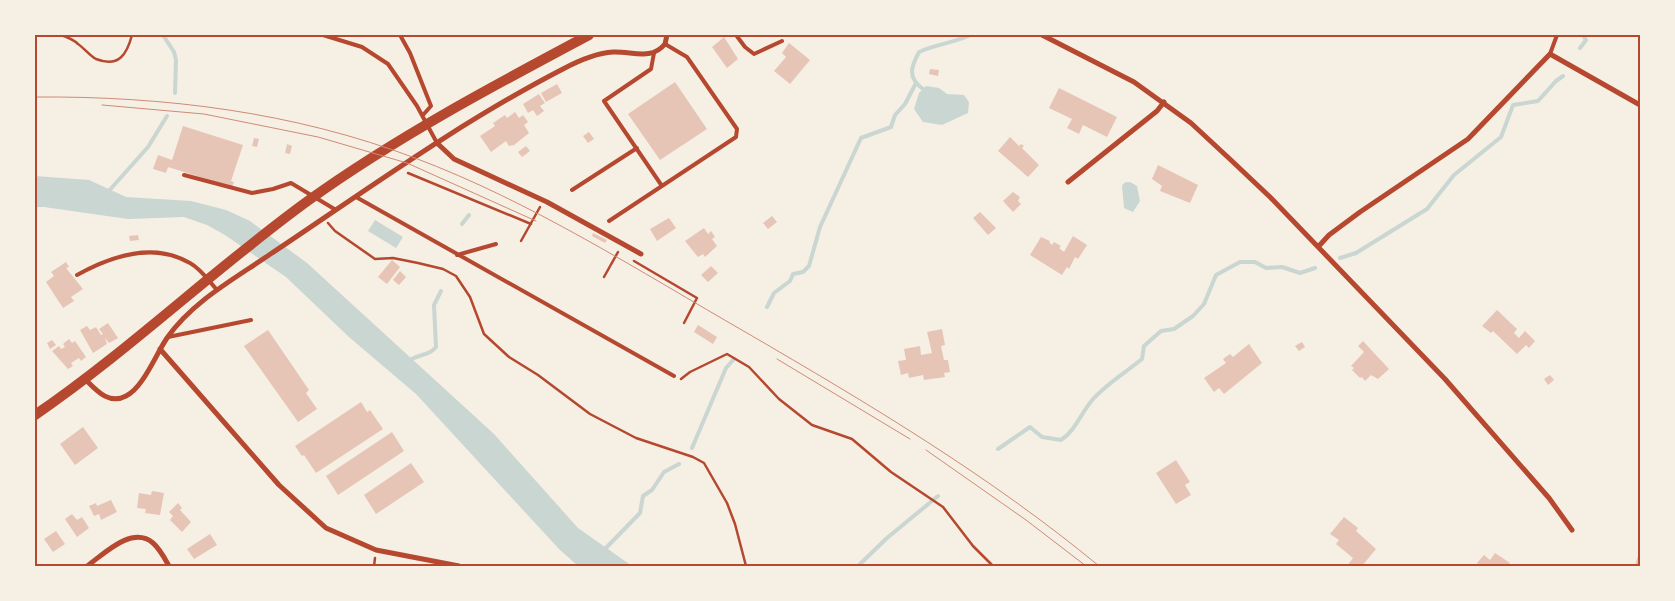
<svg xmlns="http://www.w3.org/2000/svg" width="1675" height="601" font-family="'Work Sans',sans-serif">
<rect width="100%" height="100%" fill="#f6efe4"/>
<!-- water -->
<path fill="#c9d6d2" d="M926 86 939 88 947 94 964 95 969 102 968 113 942 125 923 122 914 109 919 93Z
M35 176 89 180 126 197 191 201 226 210 250 221 307 263 494 434 578 528 632 566H578L559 549 416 394 349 337 286 277 225 235 207 225 184 217 128 219 44 207H35Z
M1126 182H1130L1137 186 1140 201 1133 212 1124 208 1122 185Z
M375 220 403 237 396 248 368 231Z"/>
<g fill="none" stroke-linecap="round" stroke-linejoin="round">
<!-- stream -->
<path stroke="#c9d6d2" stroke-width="4" d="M163 35 174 52 176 60 175 93
M1580 48 1586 40 1583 35
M923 89C907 77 911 67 919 52 936 44 954 43 970 35
M107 193 148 147 167 116
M462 224 469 215
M1340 258 1356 253 1427 209 1454 175 1501 137 1513 105 1538 101 1556 81 1563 76
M767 307 774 293 790 281 793 274 803 272 809 266 820 227 861 138 891 127 895 115 905 104 916 83
M407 362C416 354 430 356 436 347L434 305 441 291
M692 448 726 368 734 359
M998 449 1030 427 1042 437 1061 440C1077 429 1081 412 1094 398 1108 383 1126 372 1142 359L1144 346 1161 331 1174 329 1193 316 1204 304 1216 275 1240 262H1255L1266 268 1282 267 1300 273 1315 268
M604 550 640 513 643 496 652 490 664 472 679 464
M858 566 887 538 938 496"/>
</g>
<!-- building -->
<path fill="#e6c5b7" d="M724 37 738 59 727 68 712 47Z
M789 43 810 60 790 84 774 71 786 57 782 53Z
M930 69 939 70 938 76 929 74Z
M675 82 707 129 660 160 628 114Z
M557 84 562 93 546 102 541 93Z
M1059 88 1117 117 1107 137 1083 125 1079 134 1067 128 1072 119 1049 108Z
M539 94 545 103 540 106 544 111 537 116 533 110 528 113 523 104Z
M515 112 519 118 523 115 528 122 524 125 529 133 514 145 509 146 506 141 491 152 480 136 495 126 493 123 505 115 507 118Z
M183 126 243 145 231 181 234 182 232 187 168 167 166 173 153 169 158 155 172 160Z
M589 132 594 139 588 143 583 136Z
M1010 137 1019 146 1021 144 1024 146 1022 148 1039 165 1028 177 998 151Z
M254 138 259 139 257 147 252 146Z
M287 144 292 146 290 154 285 153Z
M526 146 530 151 522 157 518 152Z
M1158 165 1198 185 1190 203 1160 191 1162 186 1152 179Z
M1013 192 1020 197 1018 201 1021 204 1013 212 1003 201Z
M980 212 996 228 988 235 973 218Z
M772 216 777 222 768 229 763 223Z
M669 218 676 228 657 241 650 229Z
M704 228 708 234 711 231 715 237 712 239 717 246 705 257 703 254 698 257 685 241Z
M593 233 607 240 605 243 592 236Z
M138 235 139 240 130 241 129 236Z
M1073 236 1087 245 1078 259 1075 257 1069 269 1067 267 1062 275 1030 255 1041 237 1050 241 1049 242 1052 245 1054 242 1061 246 1059 248 1064 252Z
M392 260 400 267 387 284 378 277Z
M66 262 69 267 66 268 83 289 71 297 74 301 63 308 46 282 54 276 51 272Z
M711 266 718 273 708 282 701 275Z
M400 271 406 277 399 285 393 280Z
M1497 310 1517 329 1514 333 1519 338 1525 331 1535 341 1529 348 1526 345 1517 354 1493 331 1491 333 1482 326Z
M108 323 118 338 109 343 105 338 107 344 93 353 80 330 87 326 90 330 96 327 101 335 103 334 99 329Z
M698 325 717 337 713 344 694 332Z
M942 329 945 345 941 346 944 360H948L950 372 944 373 945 377 924 380 923 375 909 378 908 373 901 375 898 361 906 360 904 349 920 346 921 355 932 353 927 332Z
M268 330 309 390 306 393 317 409 298 422 244 346Z
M69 339 72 343 75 341 86 357 81 361 79 358 71 363 73 366 68 369 52 351 59 346 61 349 65 347 63 344Z
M52 340 56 345 50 349 47 343Z
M1363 341 1389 369 1378 379 1371 375 1365 381 1362 377 1360 378 1352 370 1354 368 1351 366 1364 352 1358 346Z
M1302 342 1305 347 1299 351 1295 346Z
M1249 344 1262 363 1224 394 1219 388 1214 392 1204 378 1226 363 1223 359 1230 354 1233 357Z
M1550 375 1554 380 1548 385 1544 379Z
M361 402 367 412 370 410 383 429 316 473 304 455 302 456 295 446Z
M83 427 98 448 75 465 60 444Z
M392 432 404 451 338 495 326 476Z
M1176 460 1190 482 1185 485 1191 495 1176 504 1156 473Z
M411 463 424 482 376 514 364 495Z
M152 491 164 493 160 515 145 513 146 509 137 508 139 493 151 495Z
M111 500 117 512 101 520 99 514 94 516 89 506 96 503 97 506Z
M178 503 182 508 180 510 191 522 182 532 170 520 173 516 169 512Z
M72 514 77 520 82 517 89 528 77 537 65 519Z
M1344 517 1358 528 1356 531 1376 549 1362 566H1347L1353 558 1336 544 1339 540 1330 534Z
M56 531 65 544 53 552 44 539Z
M210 534 217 545 194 559 187 549Z
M1640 550V566H1639L1635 565Z
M1495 553 1510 563 1507 566H1481L1477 563 1484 555 1490 560Z"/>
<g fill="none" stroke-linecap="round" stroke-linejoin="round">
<!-- path -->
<path stroke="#b5482f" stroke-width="2.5" d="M61 35C67 37 73 39 78 44 84 48 90 56 96 59 119 68 127 54 132 35
M408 173 531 224
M328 223 335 231 375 259 393 258 418 263 443 269 456 276 470 297 484 334 509 357 538 375 590 414 636 438 693 457 704 463 727 503 735 524 746 566
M521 241 540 207
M634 261 697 298 684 323
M604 277 618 252
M681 379 690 372 727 354 749 367 779 399 812 425 852 439 891 472 943 507 973 546 993 566
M374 566 375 558"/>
<!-- service -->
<path stroke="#b5482f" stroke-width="4" d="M323 35 362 47 388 64 417 106 437 143
M400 35 410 53 431 106 423 115
M736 35 745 47 754 54 782 41
M654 53 651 69 604 101 662 186
M1550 54 1557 35
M184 175 252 193 273 189 291 183 336 210
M572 190 637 148
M356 197 674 376
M609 221 736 137 737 129 687 57 665 44
M457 255 496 244
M77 275C111 256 154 242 190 263 201 269 209 281 217 290
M168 337 251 320"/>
<!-- minor -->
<path stroke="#b5482f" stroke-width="5" d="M1042 35 1134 82 1191 123 1233 162 1271 198 1445 379 1549 498 1572 530
M437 143 454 159 547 202 641 254
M1068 182 1157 111 1164 102
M1318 247 1329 235 1360 212 1468 139 1550 54 1640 105
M160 349 279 485 326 528 376 550 459 566
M85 379C97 391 109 405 126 396 143 388 156 354 167 338 192 302 234 279 269 255 365 191 460 122 563 69 578 61 595 53 613 52 632 51 651 61 665 44L667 35
M87 566C104 554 132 525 153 543 160 549 165 559 169 566"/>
<!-- secondary -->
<path stroke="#b5482f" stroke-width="10" d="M35 415C130 350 215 268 309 200 397 137 493 86 589 35"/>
<!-- tram -->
<path stroke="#cf8b77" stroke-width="1" d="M35 97C164 96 294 112 415 158 532 202 639 271 747 333 869 404 990 476 1099 566
M102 105 204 114 318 137 407 163 536 221
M777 359 910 439
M926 450 1026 520 1086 566"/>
</g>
<!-- border -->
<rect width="1675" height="601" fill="none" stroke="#f6efe4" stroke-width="72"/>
<rect x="36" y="36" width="1603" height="529" fill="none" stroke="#b5482f" stroke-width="2"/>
</svg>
